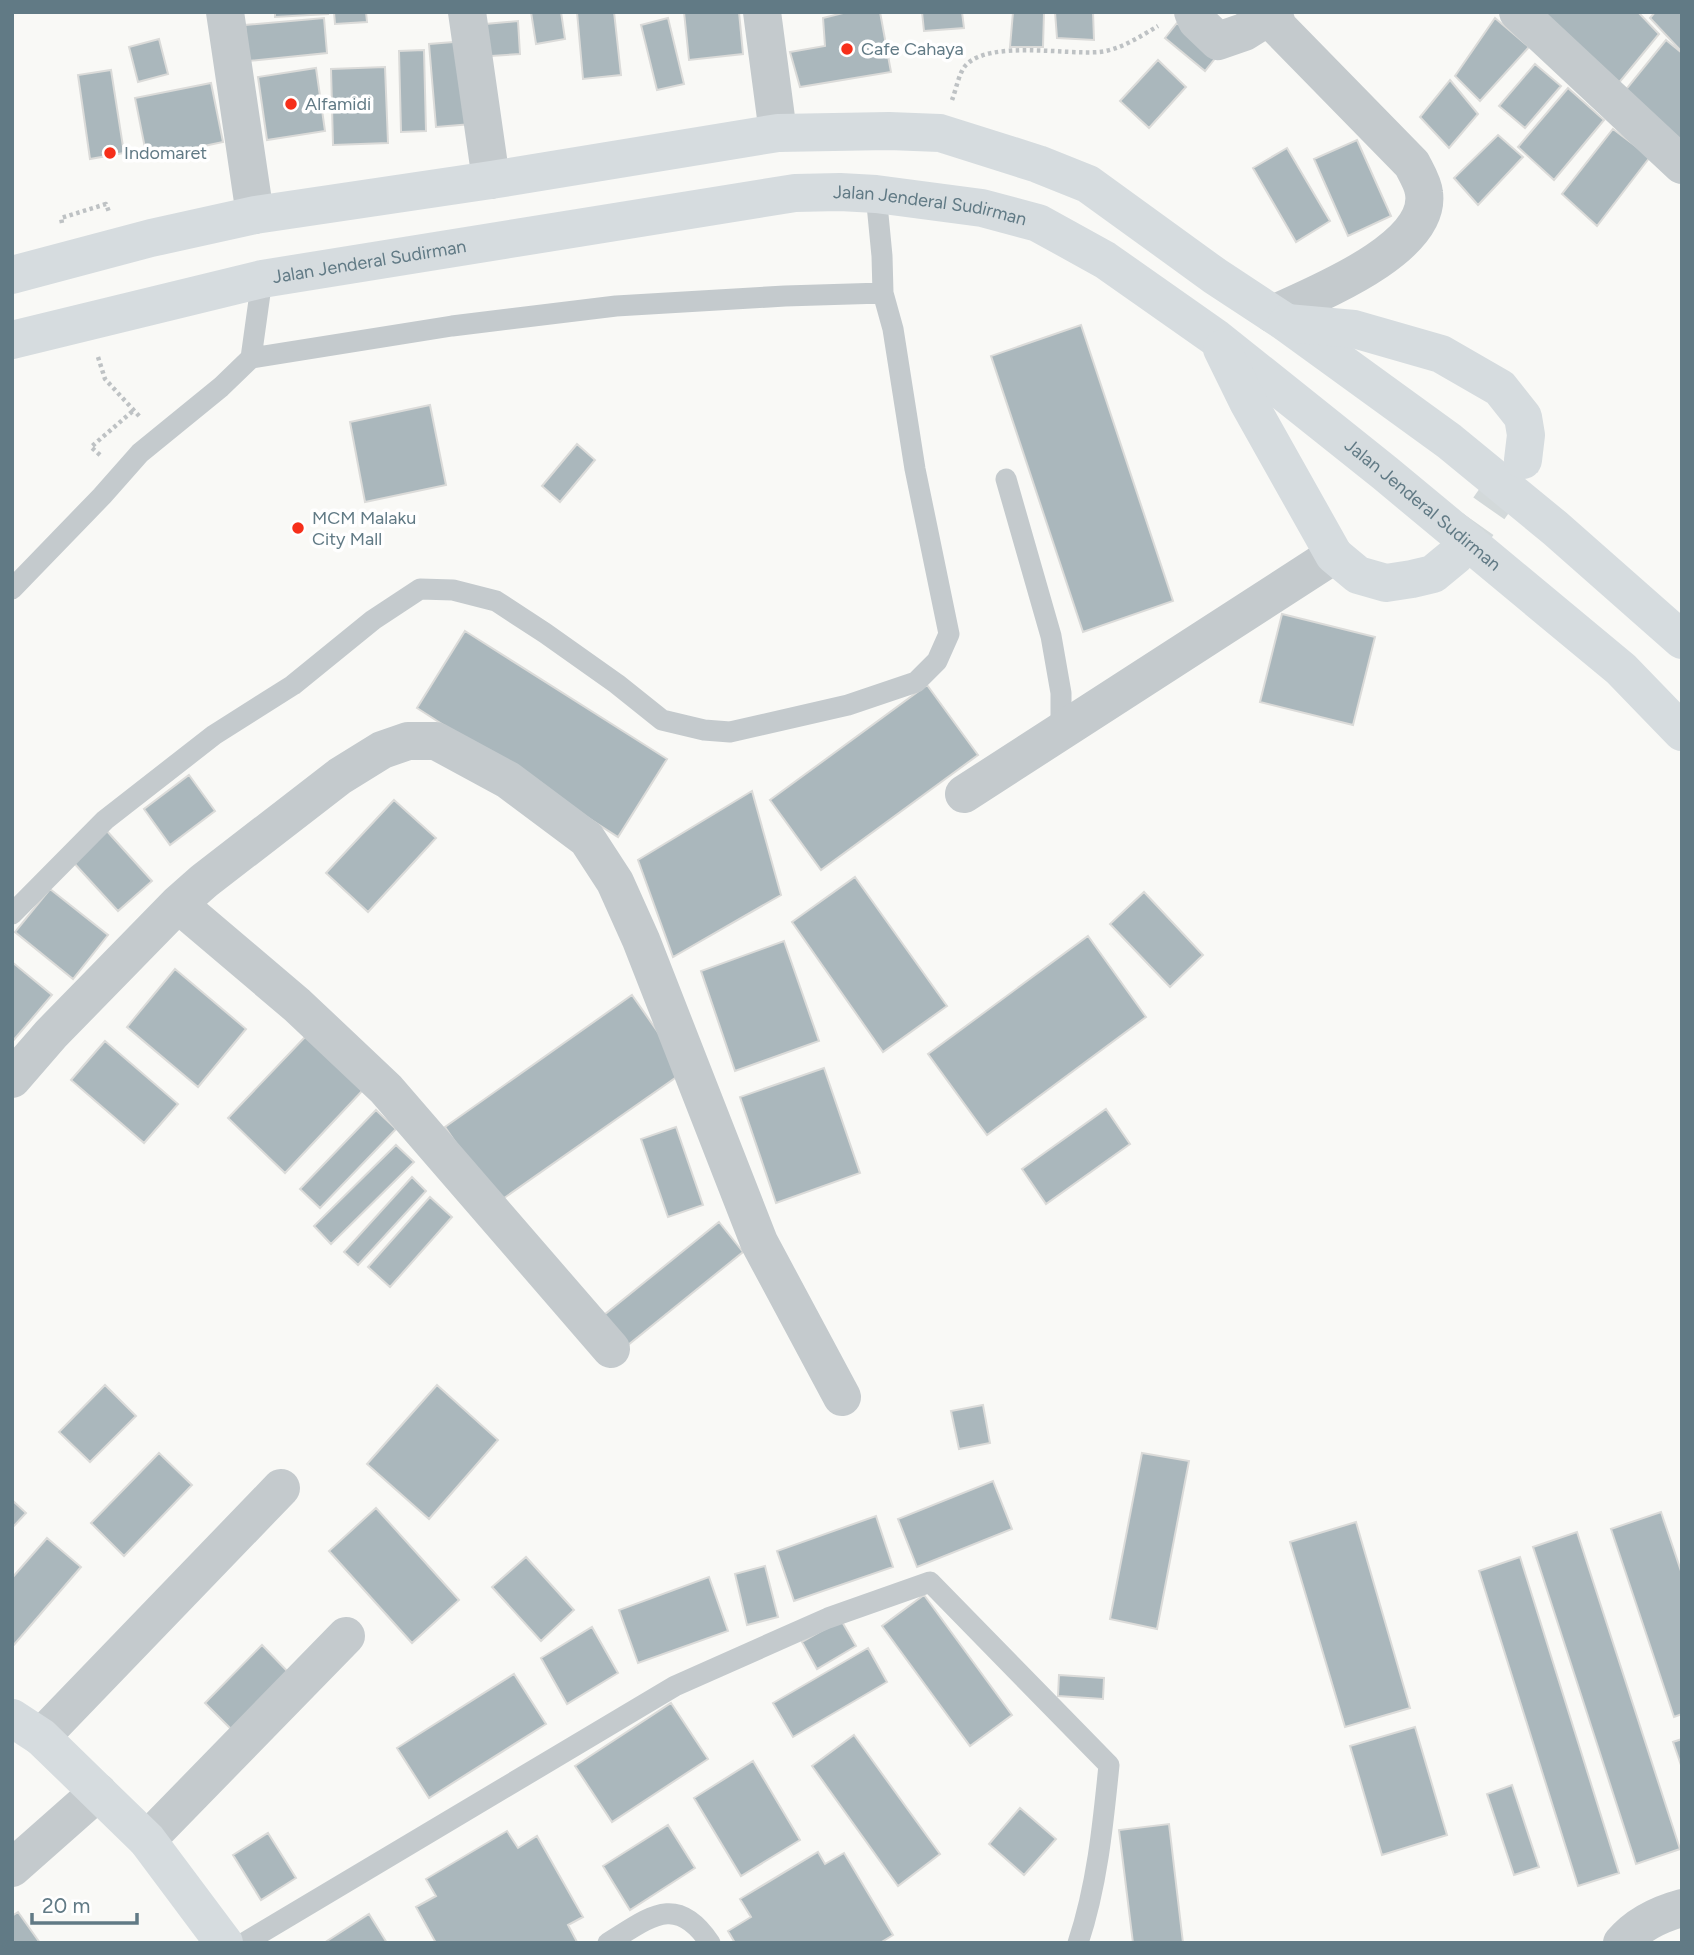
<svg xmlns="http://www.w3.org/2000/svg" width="1694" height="1955" font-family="Figtree,sans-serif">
<rect width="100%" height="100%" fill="#f9f9f6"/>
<!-- building -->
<path fill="#aab7bc" stroke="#dbdbd9" stroke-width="2" d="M275 12H328V14L275 17Z
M334 12H366L367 22 335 24Z
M531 12H561L565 39 536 44Z
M577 12H614L621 75 583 79Z
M684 12H739L743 54 689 60Z
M847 12H880L891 72 800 87 790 52 825 46 823 18Z
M922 12H962L964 28 924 31Z
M1013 12H1044L1043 47H1010Z
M1055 12H1093L1094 40 1057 38Z
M1536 12H1638L1659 34 1613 90Z
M1655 12H1682L1681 51 1650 18Z
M324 18 327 53 248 61 245 25Z
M668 18 684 84 657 90 641 25Z
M1495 18 1529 47 1480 101 1455 76Z
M518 21 520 54 476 57 474 25Z
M1177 23 1217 56 1205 71 1165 38Z
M159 39 168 74 138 82 129 47Z
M1666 40 1682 53V151L1619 98Z
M466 41 472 124 436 127 429 44Z
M424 50 426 131 401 132 399 51Z
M1158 60 1186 87 1149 128 1120 101Z
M1535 64 1561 86 1525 128 1499 106Z
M385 67 388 143 333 145 331 69Z
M316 68 325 131 267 140 258 77Z
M111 70 124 153 90 159 78 75Z
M1450 80 1478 114 1449 148 1420 117Z
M211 83 223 142 147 158 135 98Z
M1568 88 1604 120 1554 180 1518 147Z
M1613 129 1650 157 1597 226 1562 194Z
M1498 135 1523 157 1478 205 1454 178Z
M1357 140 1391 216 1348 236 1314 159Z
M1287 148 1330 221 1296 242 1253 168Z
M1081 325 1173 601 1083 632 991 356Z
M430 405 446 485 365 502 350 422Z
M577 444 595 460 560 502 542 486Z
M1282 614 1375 637 1353 725 1260 702Z
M465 631 667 759 618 837 417 708Z
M927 685 978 755 821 870 770 800Z
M189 775 215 811 170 845 144 809Z
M752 791 781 895 673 957 638 860Z
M394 800 436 838 368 912 326 873Z
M106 830 152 881 118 911 73 862Z
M855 877 947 1006 883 1052 792 922Z
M50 889 108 935 73 979 15 932Z
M1144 892 1203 955 1170 987 1110 924Z
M1088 936 1146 1017 987 1135 928 1054Z
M784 941 819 1041 735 1071 701 971Z
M12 962 52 995 12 1042Z
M175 969 246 1029 198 1087 127 1027Z
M632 995 685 1071 497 1203 445 1127Z
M306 1036 363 1090 285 1173 228 1118Z
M105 1041 178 1104 144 1143 71 1080Z
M824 1068 860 1173 776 1203 740 1097Z
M1106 1109 1130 1144 1046 1204 1022 1169Z
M376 1110 396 1129 320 1208 300 1189Z
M676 1127 703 1205 668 1217 641 1139Z
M396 1145 414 1162 331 1244 314 1226Z
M412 1177 426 1191 358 1265 344 1252Z
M430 1197 452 1217 390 1287 368 1267Z
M719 1222 743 1252 628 1345 604 1315Z
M105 1385 136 1416 90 1462 59 1432Z
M437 1385 498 1440 429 1519 367 1464Z
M983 1405 990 1443 959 1449 951 1411Z
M159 1453 192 1485 124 1556 91 1523Z
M1142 1453 1189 1461 1157 1629 1110 1619Z
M993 1481 1012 1529 917 1567 898 1519Z
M12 1500 26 1513 12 1528Z
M376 1508 459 1600 412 1643 329 1551Z
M1661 1512 1682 1574V1714L1674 1717 1611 1529Z
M876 1516 893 1567 794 1601 777 1551Z
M1356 1522 1410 1708 1345 1727 1290 1542Z
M1577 1532 1680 1849 1636 1864 1533 1547Z
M47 1538 81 1567 12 1647V1578Z
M526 1557 574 1610 541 1641 492 1587Z
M1520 1557 1619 1873 1578 1886 1479 1571Z
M765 1566 778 1617 747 1625 735 1574Z
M709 1577 728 1631 638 1663 619 1610Z
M924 1595 1012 1715 970 1746 882 1626Z
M841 1620 856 1646 817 1669 802 1642Z
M592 1627 618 1673 567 1704 541 1658Z
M262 1645 290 1674 233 1731 205 1703Z
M868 1648 887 1682 793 1737 773 1703Z
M514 1674 546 1724 429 1798 397 1748Z
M1059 1675 1104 1678 1103 1699 1058 1696Z
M671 1703 708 1759 612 1822 575 1766Z
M1415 1727 1447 1835 1382 1855 1350 1746Z
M854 1735 940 1854 898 1886 812 1766Z
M1682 1739V1768L1673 1742Z
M753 1761 800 1840 741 1876 694 1798Z
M1512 1785 1539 1867 1514 1875 1487 1794Z
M1020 1808 1056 1839 1024 1875 989 1844Z
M1169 1824 1183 1943H1133L1119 1830Z
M668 1825 695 1868 630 1910 603 1866Z
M507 1831 518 1848 537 1836 583 1917 568 1925 577 1942 436 1943 416 1907 436 1896 426 1879Z
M268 1833 296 1878 261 1900 233 1855Z
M818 1852 825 1864 844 1853 893 1935 880 1943H735L728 1931 751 1917 740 1899Z
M18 1912 40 1943H12V1916Z
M369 1914 387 1943H324Z"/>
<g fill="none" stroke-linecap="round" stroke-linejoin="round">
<!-- highway-tunnel -->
<path stroke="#d3d9da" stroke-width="38" stroke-dasharray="38 19" stroke-linecap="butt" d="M1456 555 1523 460"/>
<!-- path -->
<path stroke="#bec2c4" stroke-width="4.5" stroke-dasharray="3.5 3.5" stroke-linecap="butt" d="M952 100C956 90 959 72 966 65 990 40 1066 55 1099 52 1120 50 1141 36 1158 26
M62 223 61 218 106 204 109 212
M98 357 105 379 140 417
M100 455 91 447 134 410"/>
<!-- lane -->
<path stroke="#c4cacd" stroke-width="21" d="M251 358 262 279
M1006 479 1051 636 1061 693V731
M12 589 102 496 140 453 221 387 251 358 452 326 616 306 785 296 883 293
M12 914 105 820 214 735 293 685 373 620 420 589 453 590 496 601 545 633 617 684 662 720 704 730 730 732 848 705 916 682 937 661 949 634 915 469 893 329 883 293 882 256 876 194
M244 1943 675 1686 828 1618 930 1582 1109 1765C1103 1825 1097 1886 1078 1943
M608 1943C649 1918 676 1892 710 1943"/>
<!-- street -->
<path stroke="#c4cacd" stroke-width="38" d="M225 12 255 215
M467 12 491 180
M762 12 778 133
M1193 12 1197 21 1218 41 1244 32 1273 14
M1273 12 1278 27 1412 164C1416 172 1423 183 1424 193 1432 249 1314 295 1273 314
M1518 12 1682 165
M964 794 1334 555
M178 904 297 1005 386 1089 611 1349
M12 1079 51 1034 178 904 204 881 340 776 382 750 408 741H436L508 780 587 839 615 882 641 940 759 1242 842 1397
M41 1737 281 1488
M147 1840 346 1636
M12 1868 98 1792
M1622 1943C1637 1925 1660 1914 1682 1908"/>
<!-- highway -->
<g stroke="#d6dcdf" stroke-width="38">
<path d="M12 275 151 238 255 215 491 180 778 133 889 131 940 133 1038 164 1088 184 1215 276 1285 322 1449 441 1555 528 1682 640"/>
<path d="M1287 323 1354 329 1441 354 1500 388 1523 417 1526 435 1523 460"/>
<path id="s1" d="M12 340 262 279 795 193 840 192 876 194 982 208 1038 223 1105 260 1216 338 1385 473 1621 669 1682 732"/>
<path d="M1222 349 1248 402 1334 555 1358 575 1386 583 1412 579 1433 574 1456 555"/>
<path d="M12 1718 41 1737 147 1840 224 1943"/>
</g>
</g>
<!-- markers -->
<g fill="#f62f1a" stroke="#fff" stroke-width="2.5">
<circle cx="847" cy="49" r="7"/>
<circle cx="291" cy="104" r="7"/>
<circle cx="110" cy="153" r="7"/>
<circle cx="298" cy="528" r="7"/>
</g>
<g text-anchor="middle" stroke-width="7" stroke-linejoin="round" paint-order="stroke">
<!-- poi labels -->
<g font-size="18" fill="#617a85" stroke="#fff" text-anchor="start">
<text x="861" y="55">Cafe Cahaya</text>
<text x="305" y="110">Alfamidi</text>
<text x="124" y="159">Indomaret</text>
<text x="312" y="524">MCM Malaku<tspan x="312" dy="21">City Mall</tspan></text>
</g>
<!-- street labels -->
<g font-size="18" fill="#617a85" stroke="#fff">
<text dy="6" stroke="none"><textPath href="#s1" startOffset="933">Jalan Jenderal Sudirman</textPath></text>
<text dy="6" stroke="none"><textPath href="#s1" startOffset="366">Jalan Jenderal Sudirman</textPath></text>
<text dy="6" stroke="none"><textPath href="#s1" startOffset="1521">Jalan Jenderal Sudirman</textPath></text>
</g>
</g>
<!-- border -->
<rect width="1694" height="1955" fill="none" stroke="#617a85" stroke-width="28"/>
<!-- scale -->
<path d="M32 1913v10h105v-10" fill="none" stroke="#617a85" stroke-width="3.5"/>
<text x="42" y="1913" font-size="21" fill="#617a85" stroke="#ffffff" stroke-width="5" paint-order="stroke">20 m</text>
</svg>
